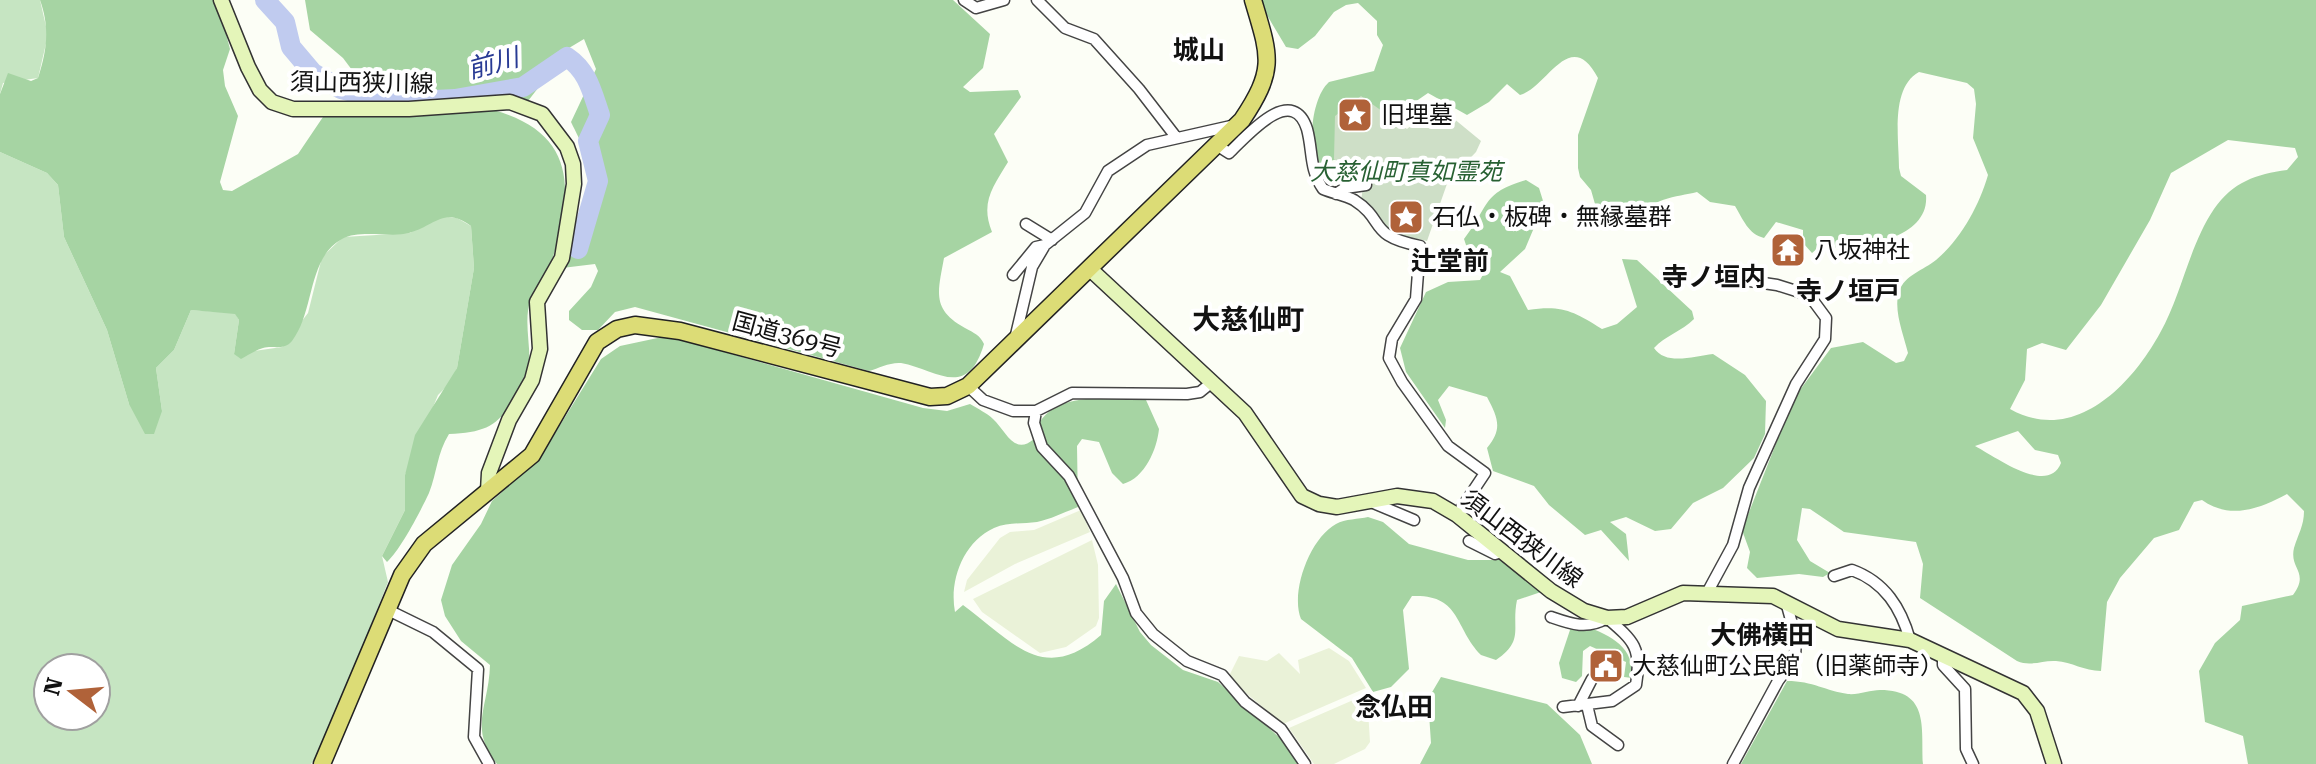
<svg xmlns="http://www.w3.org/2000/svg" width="2316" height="764" font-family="'Roboto Serif','Noto Sans JP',serif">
<rect width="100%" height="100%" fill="#fcfef6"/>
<!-- farmland -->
<path fill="#eaf2d8" d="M1081 510 1090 532 1015 564 964 592 967 580 1000 538 1010 532 1034 530Z
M1092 540 1098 565 1099 618 1096 626 1066 647 1040 653 982 612 973 599Z
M1329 648 1349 661 1366 688 1283 724 1228 678 1239 656 1267 661 1279 653 1300 674 1298 660Z
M1367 694 1370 742 1365 749 1334 764H1314L1289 728Z"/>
<!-- green -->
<path fill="#c6e5c2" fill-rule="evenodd" d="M0 0H40L48 35 38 78 3 83 0 94Z
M0 152 47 173 58 185 64 237 107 330 129 404 162 411 156 368 174 350 191 310 235 313 239 320 234 354 282 347 308 313 322 257 343 237 410 233 440 216 457 218 471 226 474 268 457 368 450 383 438 395 405 475V510L382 556 388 582 323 747 311 764H0ZM48 668H96V716H48Z"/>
<!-- forest -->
<path fill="#a6d4a3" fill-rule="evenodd" d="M40 0H217L230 49 223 70 225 86 238 116 220 182 223 190 232 191 298 154 325 114 493 110C575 132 575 189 552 260 547 274 537 285 531 298 523 320 531 344 529 365 528 375 521 385 517 393 499 426 487 432 449 434 437 453 437 473 429 493 420 512 401 549 387 562L382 556 405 510V475L415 435 457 368 474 268 471 226C444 206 435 226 409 233 390 238 360 229 342 239 307 258 315 311 292 341 284 351 273 345 263 348 256 350 248 355 241 359L234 354 239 320 235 314 191 310 174 350 156 368 162 411 154 434H145L129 404 107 330 64 237 58 185 47 173 0 152V94L8 73 31 81 38 78C47 50 50 28 40 0Z
M305 0H953L990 34 983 68 963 87 970 92 1018 90 1021 97 994 134 1008 162C993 187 980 202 992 232L944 258C938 292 931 309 965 328 974 333 980 335 984 344 967 401 936 369 901 363 890 362 879 368 869 371L635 307 615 312 598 330H582L569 320V311L591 287 598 271 595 264 562 268 575 219 590 212C604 183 584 149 571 122L596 69 584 39 569 48 528 101 460 96 436 101 382 99 367 90 343 58 310 30Z
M1258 0H2316V764H2248L2243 736 2205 722 2199 671 2215 643 2240 620 2242 606 2293 595C2310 572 2289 569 2294 548 2298 534 2304 526 2304 511L2287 494C2259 509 2230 520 2202 500L2194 502 2179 530 2154 538 2120 578 2107 602 2101 671C2084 671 2072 662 2056 661 2042 660 2031 667 2017 661L1920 598 1923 564 1916 542 1844 532 1810 509 1802 508 1797 540 1810 561 1830 573 1823 577 1799 574 1757 578 1747 568 1750 552 1742 530 1794 398 1831 348 1863 342 1896 363 1904 361 1908 353C1904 336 1893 310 1899 292 1904 275 1924 270 1936 260 1961 239 1979 206 1988 175L1973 138 1976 104 1974 89 1967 83 1919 72C1890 88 1899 139 1899 168L1901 176 1926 195C1930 242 1852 250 1819 247L1812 253 1803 243V230L1776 222 1764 238C1748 234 1743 219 1735 206L1710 202 1697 192C1677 197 1647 198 1640 221L1632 224 1599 218 1591 190 1580 177 1578 168V135L1598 78C1570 25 1547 88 1520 95L1507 84 1489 102 1467 115 1428 93 1399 113 1374 117 1344 157 1320 164C1306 147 1312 97 1329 82L1374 71 1383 45 1377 35V21L1358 3 1346 5 1334 12 1315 36 1298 49 1286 47ZM2228 140 2295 148 2298 157 2287 170C2256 174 2233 182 2214 209 2189 246 2182 294 2160 333 2131 386 2074 445 2010 409L2025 380 2027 349 2042 343 2066 350 2101 305 2150 220 2171 173ZM2018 431 2035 450 2058 455 2061 463C2048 496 1996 457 1975 446Z
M1526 180 1539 188 1544 204 1525 249 1500 272 1510 276 1528 310C1562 305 1573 311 1602 329L1617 324 1637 307 1622 259 1637 260 1692 311 1694 319C1682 331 1665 336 1654 348 1666 366 1694 356 1713 354L1745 375 1766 401 1765 434 1754 458 1723 488 1693 503 1671 529 1655 531 1626 517 1610 522 1626 534 1629 561 1601 530 1585 535 1549 505 1534 486 1493 471 1487 448C1503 429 1498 418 1487 397L1449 386 1438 400 1446 420 1445 428 1406 372 1400 348 1426 292 1448 282 1480 280 1485 271 1472 263 1464 239C1490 206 1481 193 1526 180Z
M667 336 923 408 947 411 970 404C978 409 987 413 993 419 1006 431 1014 456 1034 439 1042 388 1109 399 1146 400L1159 429C1157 449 1145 478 1123 484L1112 473 1099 442 1082 439 1077 446 1078 507C1065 512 1051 519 1037 522 1023 524 1008 522 994 528 963 542 949 581 955 612L963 605C1013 642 1043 685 1101 635L1104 601 1116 584 1140 632 1151 645 1183 670 1218 682 1281 739 1298 764H497C468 728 489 706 490 665L461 641 445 616 441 600 452 565 481 524 492 501 539 459 601 359 620 346Z
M1368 517 1383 522 1409 544 1468 560H1500L1541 592 1517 600C1511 629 1525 640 1496 660L1481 655C1454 627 1461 594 1412 596L1403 610 1409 669 1391 687 1373 692 1352 658 1301 619C1290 592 1310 538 1336 524 1345 519 1359 519 1368 517Z
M1580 623C1608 636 1634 643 1632 678L1624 677 1626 662 1590 646 1583 651 1582 676 1576 682 1562 678 1559 663 1572 624Z
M1441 677 1547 704 1580 735 1592 764H1420L1431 743 1428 699Z
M1787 681C1813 681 1826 691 1848 694 1859 695 1870 690 1880 690 1930 690 1921 728 1923 764H1741Z"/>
<!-- cemetery -->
<path fill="#cedfc7" d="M1361 96 1407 129 1436 104 1481 141 1476 152 1448 181 1427 241 1393 234 1361 201 1364 180 1334 159 1335 116Z"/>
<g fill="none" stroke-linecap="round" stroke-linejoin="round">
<!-- river -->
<path stroke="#c0cbef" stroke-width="20" d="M265 0 285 22 291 47 313 73 341 89 392 102 455 99 523 87 567 57C588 71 592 92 600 115L588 141 598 181 578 249"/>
<defs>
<path id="minor" d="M964 0 976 8 1004 0
M1037 0 1065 28 1094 39 1139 89 1176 137
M1218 146 1229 153C1245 138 1292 82 1307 129 1313 151 1309 169 1323 189 1332 193 1345 195 1354 200 1387 221 1366 235 1420 246L1416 299 1392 339 1389 358 1402 382 1448 446 1485 473 1457 515
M1336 194 1345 188 1366 185
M1026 224 1052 240
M1013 275 1036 247 1045 245
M1015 339 1032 267 1045 245 1085 213 1108 171 1147 145 1231 126
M968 386 983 400 1013 411H1036L1072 393 1187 394 1200 392 1211 383
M1036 411 1034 423 1042 447 1069 476 1123 578 1136 613 1153 634 1187 661 1222 675 1245 702 1281 729 1305 764
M1371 502 1414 520
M1469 541 1495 554 1502 552
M1834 576 1852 570C1885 582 1901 608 1910 640
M1707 593 1733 545 1749 488 1796 384 1825 339 1826 318 1809 295 1777 285 1743 280
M386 609 433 632 478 669 474 737 489 764
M1551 617C1571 624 1587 630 1607 618 1634 641 1642 648 1636 685L1612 701 1563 707
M1943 655V665L1965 689 1966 749 1973 764
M1587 705 1592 726 1618 745
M1578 706 1592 679
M1733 764 1778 681 1795 658 1796 638 1786 602"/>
<path id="secondary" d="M221 0 248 67 260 90 272 102 293 109H409L510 102 542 114 567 147 573 164 574 184 562 258 537 302 540 349 532 380 509 420 489 473 488 491
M1089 268 1245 413 1302 496 1319 504 1337 507 1397 496 1433 501 1457 515 1551 591 1584 611 1607 618 1627 617 1683 593 1773 596 1838 629 1910 640 2023 693 2037 711 2054 764"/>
<path id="trunk" d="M322 764 402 575 424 544 532 455 597 342 617 329 635 325 680 331 930 397 947 396 968 386 1242 120C1276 69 1270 57 1253 0"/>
</defs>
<!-- minor casing -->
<use href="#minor" stroke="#444" stroke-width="13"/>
<!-- secondary casing -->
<use href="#secondary" stroke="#333" stroke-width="17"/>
<!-- trunk casing -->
<use href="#trunk" stroke="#222" stroke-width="19"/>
<!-- minor -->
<use href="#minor" stroke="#fff" stroke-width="10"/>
<!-- secondary -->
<use href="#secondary" stroke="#e4f5b9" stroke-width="14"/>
<!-- trunk -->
<use href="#trunk" stroke="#dcdc76" stroke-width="16"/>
</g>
<!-- icons -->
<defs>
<symbol id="sight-square" viewBox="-11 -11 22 22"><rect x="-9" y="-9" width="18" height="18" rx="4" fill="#b06239" stroke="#fff"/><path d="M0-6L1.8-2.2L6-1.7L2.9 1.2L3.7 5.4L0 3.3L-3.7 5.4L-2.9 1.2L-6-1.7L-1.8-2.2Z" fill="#fff"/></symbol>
<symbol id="temple-square" viewBox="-11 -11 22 22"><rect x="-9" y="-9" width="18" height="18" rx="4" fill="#b06239" stroke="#fff"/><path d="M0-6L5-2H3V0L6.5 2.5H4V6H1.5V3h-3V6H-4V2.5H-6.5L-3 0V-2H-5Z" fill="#fff"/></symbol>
<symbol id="civic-square" viewBox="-11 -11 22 22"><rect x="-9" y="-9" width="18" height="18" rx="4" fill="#b06239" stroke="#fff"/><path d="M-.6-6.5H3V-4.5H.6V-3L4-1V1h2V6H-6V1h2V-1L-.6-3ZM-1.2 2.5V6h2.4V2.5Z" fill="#fff"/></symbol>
</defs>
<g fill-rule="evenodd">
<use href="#sight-square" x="1335" y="95" width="40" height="40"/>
<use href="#sight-square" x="1386" y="197" width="40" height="40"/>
<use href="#temple-square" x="1768" y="230" width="40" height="40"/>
<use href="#civic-square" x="1586" y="646" width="40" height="40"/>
</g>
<g text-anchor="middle" stroke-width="8" stroke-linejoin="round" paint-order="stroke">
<!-- street labels -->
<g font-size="24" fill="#111" stroke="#fff">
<text transform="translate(362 83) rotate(1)" y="8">須山西狭川線</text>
<text transform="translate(787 335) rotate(15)" y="8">国道369号</text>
<text transform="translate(1522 539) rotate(37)" y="8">須山西狭川線</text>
</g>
<!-- poi labels -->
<g font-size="24" fill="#111" stroke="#fff" text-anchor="start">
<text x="1381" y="123">旧埋墓</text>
<text x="1432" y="225">石仏・板碑・無縁墓群</text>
<text x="1814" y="258">八坂神社</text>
<text x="1632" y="674">大慈仙町公民館（旧薬師寺）</text>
</g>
<!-- park labels -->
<g font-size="24" font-style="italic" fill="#286133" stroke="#fff">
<text x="1406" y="180">大慈仙町真如霊苑</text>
</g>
<!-- neighbourhood labels -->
<g font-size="26" font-weight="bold" fill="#111" stroke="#fff">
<text x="1199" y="59">城山</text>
<text x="1450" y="270">辻堂前</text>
<text x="1714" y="286">寺ノ垣内</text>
<text x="1848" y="300">寺ノ垣戸</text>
<text x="1762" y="644">大佛横田</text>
<text x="1394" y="716">念仏田</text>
</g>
<!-- water labels -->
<g font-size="26" font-style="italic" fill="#283a94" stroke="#fff">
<text transform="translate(493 63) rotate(-15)" y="9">前川</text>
</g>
<!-- quarter labels -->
<g font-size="28" font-weight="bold" fill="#111" stroke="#fff">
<text x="1248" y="329">大慈仙町</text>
</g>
</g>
<!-- north arrow -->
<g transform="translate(72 692) rotate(286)"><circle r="38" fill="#ffffff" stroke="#a0a0a0" stroke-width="2"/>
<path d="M0-6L14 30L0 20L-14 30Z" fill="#b06239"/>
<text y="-12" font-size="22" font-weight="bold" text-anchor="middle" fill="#111111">N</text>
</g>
</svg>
